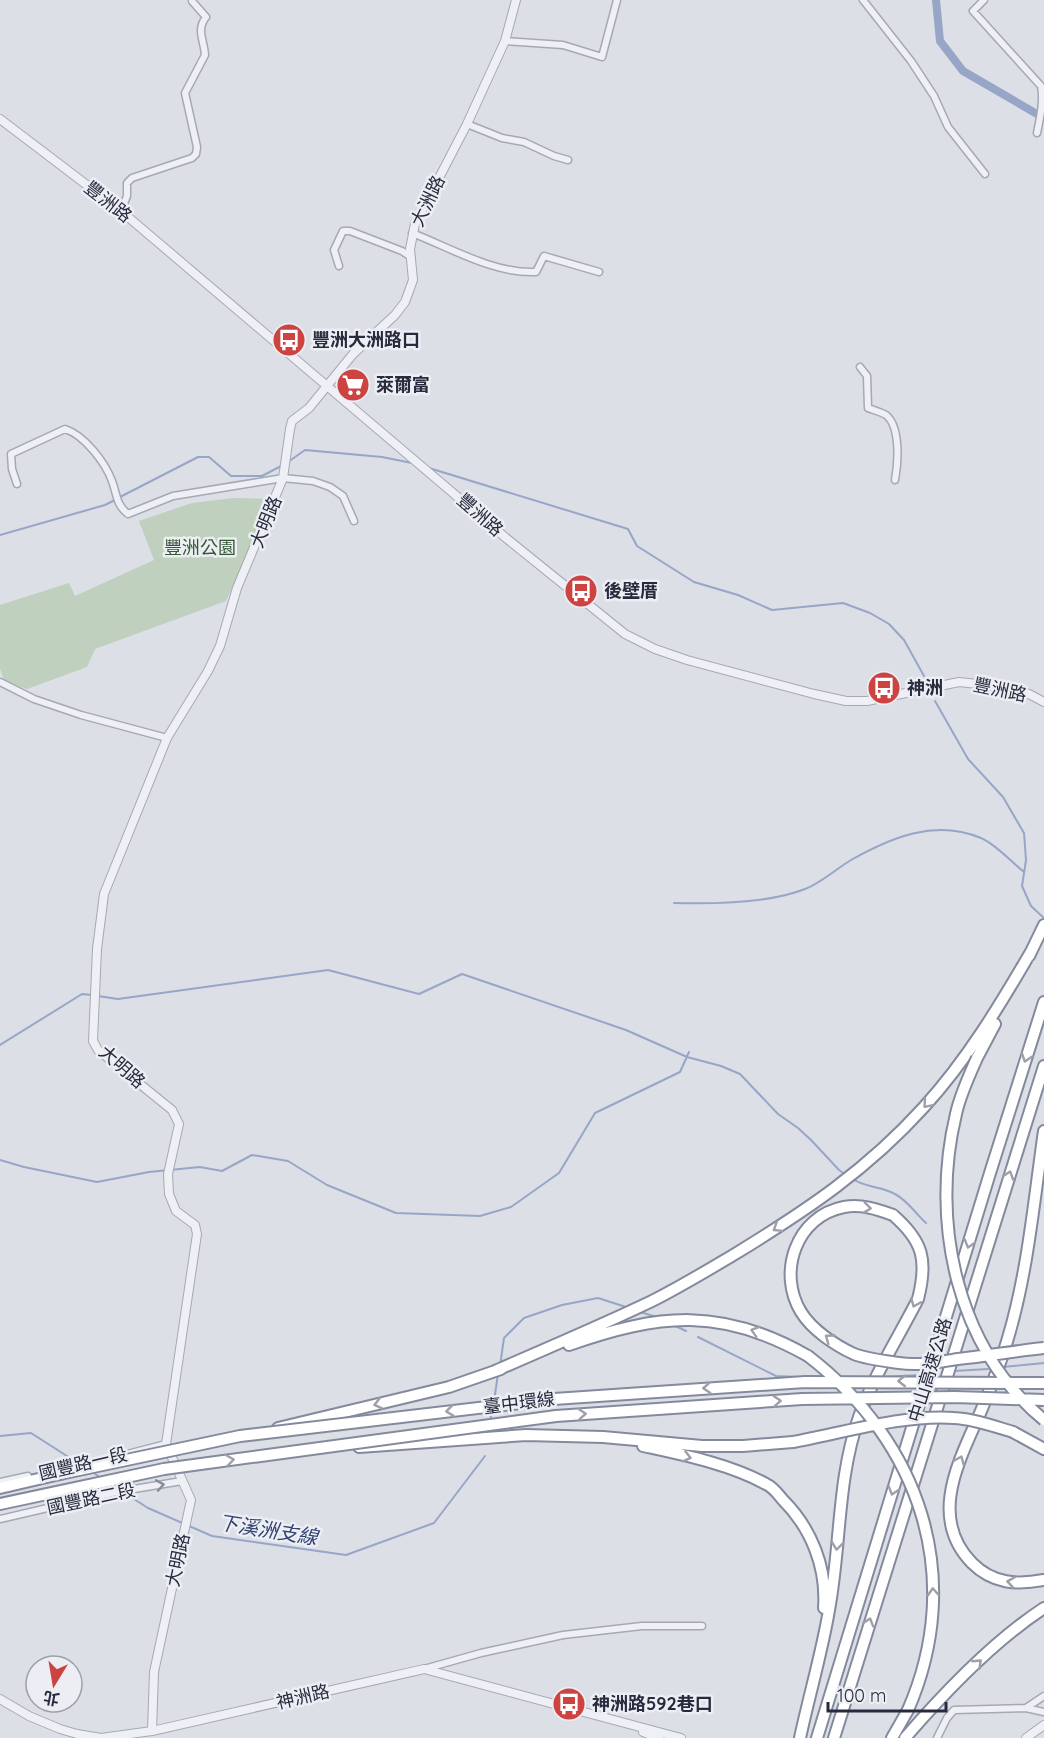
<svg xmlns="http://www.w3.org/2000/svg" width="1044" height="1738" font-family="Quicksand,'Noto Sans TC',sans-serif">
<rect width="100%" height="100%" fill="#dcdfe6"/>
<!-- park -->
<path fill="#bfd0be" d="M233 498 270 499 259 531 226 601 95 649 87 667 27 689 4 681 0 668V605L69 583 75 596 154 560 139 521 192 503Z"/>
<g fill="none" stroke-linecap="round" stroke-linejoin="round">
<!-- stream -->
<path stroke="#97a6c7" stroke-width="2" d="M288 462 305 450 382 457 412 463
M429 468 628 529 637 546 694 582 738 595 772 610 843 603 870 613 889 624 904 640 924 676
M120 497 198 457H209L231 476H262L283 465
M0 535 105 505 115 500
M935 701 968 759 1003 797 1024 833 1026 860 1022 886 1031 906 1044 918
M674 903C711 904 770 903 805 889 821 883 836 869 851 860 892 837 935 819 981 838 997 845 1011 862 1024 872
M98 996 118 999 328 970 419 994 462 974 626 1030 687 1057 721 1066 740 1074 778 1114 798 1128 811 1140 839 1170 846 1175
M0 1045 82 994 92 995
M0 1160 24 1167 97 1182 149 1172 200 1167 222 1171 252 1155 288 1161 327 1185 396 1213 480 1216 511 1207 559 1173 595 1113 680 1072 689 1052
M851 1178C865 1188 881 1186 895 1194 908 1201 915 1213 926 1223
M640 1312 657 1317
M673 1325 686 1331
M698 1337 776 1376 799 1377
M500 1366 504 1338 524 1318 562 1305 598 1298 629 1308
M1003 1367 1044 1363
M954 1371 988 1369
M885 1377 920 1375
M494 1401 498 1374
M490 1422 492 1410
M0 1436 31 1433 81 1465
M91 1471 101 1478
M123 1492 148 1508 212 1536 346 1555 434 1523 485 1456"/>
<!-- canal -->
<path stroke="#97a6c7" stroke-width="8" d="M936 0 940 41 963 71 1044 118"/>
<defs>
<path id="minor" d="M863 0 911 61 934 96 948 127 985 174
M984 0 973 11 1041 86C1044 101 1040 118 1037 133
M505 41 563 45 602 57 617 0
M467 124 502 138 524 142 554 156 568 160
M121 211 127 196V183L132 178 192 158 196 154 197 147 185 93 205 55C204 40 196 30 206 17L192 1
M412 233C451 248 494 274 536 272L544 256 599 272
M339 266 334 250 343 231H350L402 251 411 257
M860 367 867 376 868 408C873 410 881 412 886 415 901 427 898 464 895 480
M17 484 12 469 11 454 65 429C84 435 105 462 112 481 117 494 116 505 128 514L173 496 283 478 313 481 330 487 343 496 354 521
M0 682 34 699 81 715 167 738
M108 1459 166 1444
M0 1482 28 1476
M0 1519 116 1492 182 1481
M424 1669 481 1653 563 1635 642 1626H702
M1026 1708 1044 1696
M937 1738 947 1718 954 1710 1026 1708 1044 1712"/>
<path id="tertiary" d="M0 119 121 211 506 538 625 634 655 649 687 660 814 694 846 701H867L959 682 987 685 1029 694 1044 702
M0 1699 29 1716 60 1729 77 1734 101 1738 152 1731 424 1669 681 1738
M152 1731 154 1672 191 1500 166 1444 197 1234 195 1225 176 1211 169 1194 168 1174 179 1124 172 1110 98 1050 93 1041 97 949 104 894 167 738 208 671 220 646 237 588 283 478 290 429 292 421 309 408 353 354 395 315 405 302 413 280 410 249 415 224 467 124 505 41 516 0
M643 1732 659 1738
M1026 1738 1044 1725"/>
<path id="motorway" d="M1029 956 1044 925
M977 1058 995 1024
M1044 1131C1034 1200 1028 1271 1008 1338 1001 1363 991 1387 981 1411 960 1459 927 1517 972 1563 993 1584 1017 1585 1044 1580
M569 1345C660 1313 722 1307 808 1356
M495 1371C547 1348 600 1326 652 1301 680 1287 708 1270 735 1254 807 1210 867 1170 924 1107 967 1060 1000 1005 1032 950
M278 1428 449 1387 501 1369
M1013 1432 1044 1449
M643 1446C684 1455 729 1464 766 1484 773 1487 778 1494 783 1500 811 1528 827 1567 824 1608
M359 1447 526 1435 603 1437 702 1446H743L793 1442
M0 1488 60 1474
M0 1504 164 1469
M800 1738C809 1696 822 1652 829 1610 841 1546 837 1479 859 1417 874 1375 898 1338 918 1299 928 1260 923 1241 893 1215
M817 1738 990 1173 1044 1002
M834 1738 1044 1066
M892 1738 908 1710
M905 1738C944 1693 995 1640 1044 1608"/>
</defs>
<!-- minor casing -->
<use href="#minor" stroke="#a5a9b3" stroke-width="9"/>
<!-- tertiary casing -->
<use href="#tertiary" stroke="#a5a9b3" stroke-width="10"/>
<!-- motorway casing -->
<use href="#motorway" stroke="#848a9d" stroke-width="14"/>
<!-- minor -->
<use href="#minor" stroke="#eff0f5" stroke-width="6"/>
<!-- tertiary -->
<use href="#tertiary" stroke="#eff0f5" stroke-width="8"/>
<!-- motorway -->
<use href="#motorway" stroke="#fff" stroke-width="10"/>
<defs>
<path id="motorway-bridge" d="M977 1058C969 1076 960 1095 956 1114 930 1221 956 1348 1044 1420
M893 1215C877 1209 861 1204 844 1207 796 1216 777 1273 801 1312 812 1330 835 1345 854 1354 867 1359 885 1361 899 1363 918 1366 939 1362 958 1359 987 1356 1015 1351 1044 1348
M808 1356C920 1442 966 1577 908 1710
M793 1442C842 1433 905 1414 954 1418 974 1419 993 1426 1013 1432
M164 1469 556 1416 802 1399 955 1397 1044 1400
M60 1474 240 1436 554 1399 805 1382 1044 1383"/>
</defs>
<!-- motorway-bridge casing -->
<use href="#motorway-bridge" stroke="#848a9d" stroke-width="14" stroke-linecap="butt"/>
<!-- motorway-bridge -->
<use href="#motorway-bridge" stroke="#fff" stroke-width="10"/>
</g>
<!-- one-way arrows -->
<defs><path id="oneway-chevron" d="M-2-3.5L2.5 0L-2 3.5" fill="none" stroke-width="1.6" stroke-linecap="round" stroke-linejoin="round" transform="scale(1.5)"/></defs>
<g stroke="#9da0a8">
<use href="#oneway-chevron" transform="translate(1026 1058) rotate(108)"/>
<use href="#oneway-chevron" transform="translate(927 1104) rotate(131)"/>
<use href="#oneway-chevron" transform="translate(1009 1175) rotate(-72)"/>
<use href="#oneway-chevron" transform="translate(867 1208) rotate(7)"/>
<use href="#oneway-chevron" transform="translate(777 1228) rotate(148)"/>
<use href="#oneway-chevron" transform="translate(969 1244) rotate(107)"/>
<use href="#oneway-chevron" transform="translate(915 1303) rotate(113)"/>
<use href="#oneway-chevron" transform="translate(755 1331) rotate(-163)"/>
<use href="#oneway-chevron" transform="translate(829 1338) rotate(-144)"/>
<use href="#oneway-chevron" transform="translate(902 1381) rotate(180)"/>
<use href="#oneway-chevron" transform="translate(707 1388) rotate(176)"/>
<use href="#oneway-chevron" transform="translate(777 1401) rotate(-4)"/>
<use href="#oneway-chevron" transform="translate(378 1404) rotate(166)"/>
<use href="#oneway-chevron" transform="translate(450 1411) rotate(173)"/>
<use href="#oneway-chevron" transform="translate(582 1414) rotate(-4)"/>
<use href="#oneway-chevron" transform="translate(687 1457) rotate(14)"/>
<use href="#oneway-chevron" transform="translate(230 1460) rotate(-8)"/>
<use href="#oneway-chevron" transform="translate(960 1460) rotate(-67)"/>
<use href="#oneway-chevron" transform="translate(893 1491) rotate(107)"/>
<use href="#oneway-chevron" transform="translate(837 1546) rotate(97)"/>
<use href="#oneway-chevron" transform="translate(1011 1582) rotate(-171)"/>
<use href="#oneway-chevron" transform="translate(933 1592) rotate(-93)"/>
<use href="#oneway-chevron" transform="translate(869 1622) rotate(-73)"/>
<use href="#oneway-chevron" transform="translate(978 1663) rotate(-43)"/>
</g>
<use stroke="#8a8e99" href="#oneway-chevron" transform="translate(160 1485) rotate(-10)"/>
<!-- icons -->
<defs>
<symbol id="bus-disc" viewBox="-11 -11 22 22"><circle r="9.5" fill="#cc4341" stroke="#eceef4"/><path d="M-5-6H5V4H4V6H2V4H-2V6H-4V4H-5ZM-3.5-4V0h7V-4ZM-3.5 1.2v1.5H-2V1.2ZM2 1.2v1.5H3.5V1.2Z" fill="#fff"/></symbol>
<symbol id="supermarket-disc" viewBox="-11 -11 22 22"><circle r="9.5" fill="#cc4341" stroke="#eceef4"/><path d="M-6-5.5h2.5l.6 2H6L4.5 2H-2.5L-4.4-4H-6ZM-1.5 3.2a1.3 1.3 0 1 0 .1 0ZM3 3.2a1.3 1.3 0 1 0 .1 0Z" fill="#fff"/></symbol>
</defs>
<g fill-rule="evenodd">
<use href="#bus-disc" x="270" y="321" width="38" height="38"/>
<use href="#supermarket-disc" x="334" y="366" width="38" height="38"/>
<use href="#bus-disc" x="562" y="572" width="38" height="38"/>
<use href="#bus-disc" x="865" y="669" width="38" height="38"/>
<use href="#bus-disc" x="550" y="1685" width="38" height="38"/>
</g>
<g text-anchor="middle" stroke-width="5" stroke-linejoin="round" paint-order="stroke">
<!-- street labels -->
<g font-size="18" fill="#262b3d" stroke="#eceef4">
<text transform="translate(428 201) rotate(-64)" y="6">大洲路</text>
<text transform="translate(108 202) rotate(38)" y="6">豐洲路</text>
<text transform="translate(480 515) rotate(41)" y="6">豐洲路</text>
<text transform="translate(266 522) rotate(-68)" y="6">大明路</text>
<text transform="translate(1000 690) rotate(12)" y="6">豐洲路</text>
<text transform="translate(122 1067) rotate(41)" y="6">大明路</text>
<text transform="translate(930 1370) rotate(-73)" y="6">中山高速公路</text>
<text transform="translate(519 1403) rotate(-7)" y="6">臺中環線</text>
<text transform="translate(83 1464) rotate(-13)" y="6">國豐路一段</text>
<text transform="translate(91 1499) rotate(-12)" y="6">國豐路二段</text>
<text transform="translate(178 1560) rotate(-78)" y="6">大明路</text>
<text transform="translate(303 1697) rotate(-13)" y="6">神洲路</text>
</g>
<!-- poi labels -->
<g font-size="18" font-weight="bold" fill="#262b3d" stroke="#eceef4" text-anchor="start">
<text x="312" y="346">豐洲大洲路口</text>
<text x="376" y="391">萊爾富</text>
<text x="604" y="597">後壁厝</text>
<text x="907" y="694">神洲</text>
<text x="592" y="1710">神洲路592巷口</text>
</g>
<!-- park labels -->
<g font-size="18" fill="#355834" stroke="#eceef4">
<text x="200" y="554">豐洲公園</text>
</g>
<!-- water labels -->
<g font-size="20" font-style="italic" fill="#314370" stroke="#eceef4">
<text transform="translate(268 1530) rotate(9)" y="7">下溪洲支線</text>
</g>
</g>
<!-- north arrow -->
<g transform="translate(54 1684) rotate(191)"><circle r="28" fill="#eceef4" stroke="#9da0ab" stroke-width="1.5"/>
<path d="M0-4.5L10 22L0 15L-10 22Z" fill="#cc4341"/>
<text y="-9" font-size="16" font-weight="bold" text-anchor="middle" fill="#262b3d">北</text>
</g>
<!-- scale -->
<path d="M828 1702v9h118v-9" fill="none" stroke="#262b3d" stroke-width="3"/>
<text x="837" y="1702" font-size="18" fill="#262b3d" stroke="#eceef4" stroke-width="4.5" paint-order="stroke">100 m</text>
</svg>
